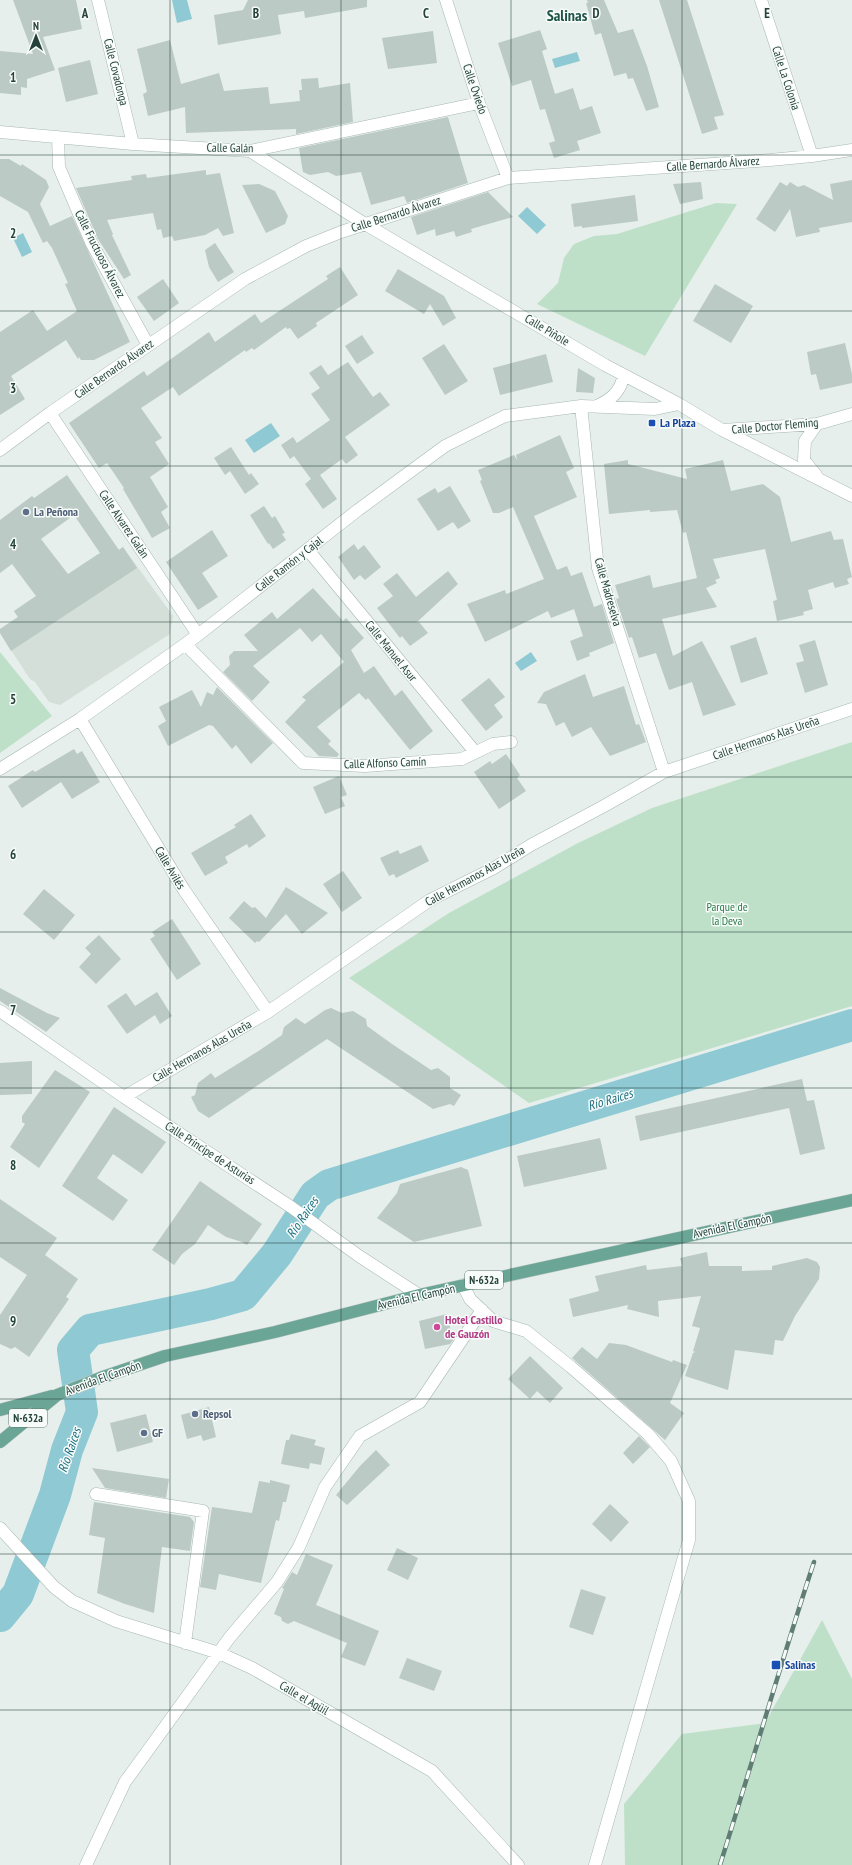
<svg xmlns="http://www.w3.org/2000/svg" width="852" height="1865" font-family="'PT Sans Narrow',sans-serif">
<rect width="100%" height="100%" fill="#e6efeb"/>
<!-- built -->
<path fill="#d4dfda" d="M123 547 173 616 170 634 60 705 49 702 35 682 30 679 0 633V629L18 617 14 611 33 598 84 572 80 566 98 554 103 561Z"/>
<!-- green -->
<path fill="#bfe0c8" d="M716 203 737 204 645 356 537 304 558 283 564 258 574 244 594 236 617 234Z
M0 652 52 716 0 753Z
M852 742V1006L529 1103 349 978 449 913 578 843 652 808Z
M822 1620 852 1679V1865H625L624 1804 682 1734 765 1723Z"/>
<!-- water -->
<path fill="#8ec9d4" d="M172 0H187L192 19 177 23Z
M577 52 580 61 555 68 552 59Z
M527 207 546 225 537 234 518 216Z
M23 233 32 252 22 257 13 238Z
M271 423 280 436 254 453 245 440Z
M531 652 537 661 521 671 515 663Z"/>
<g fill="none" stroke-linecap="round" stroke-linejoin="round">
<!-- river -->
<path stroke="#8ec9d4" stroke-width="32" d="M0 1616 18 1594 55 1495 67 1450 82 1412 73 1350 90 1330 211 1304 243 1295 277 1254 315 1195 329 1185 852 1025"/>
</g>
<!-- building -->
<path fill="#bbcac4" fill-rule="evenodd" d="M13 0H76L82 29 43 37 55 70 27 79V88L21 87V95L0 93V51L33 54Z
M248 0H367V7L305 18 304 11 278 15 281 34 218 45 214 15 243 10Z
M587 0H604L618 33 633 29 647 66 659 107 646 111 633 78 628 79 626 73 614 76 601 33 595 35 586 3H588Z
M659 0H687L724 115 714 117 718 129 702 134Z
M540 30 547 49 542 51 555 94 573 88 580 110 592 106 601 133 577 141 580 150 554 158 549 143 555 141 545 109 540 110 531 80 512 86 498 43Z
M433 31 437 63 388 69 382 38Z
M170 40 181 84 219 73 224 91 268 87 270 104 300 101 299 90H302L301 79 318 78 319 88 350 83 353 122 296 134V129L186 133 185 107 148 116 143 94 147 92 137 49Z
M90 60 98 94 66 102 58 68Z
M448 117 468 183 407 203 404 196 371 205 361 172 336 176 328 172 310 175 303 172 299 148Z
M0 159H9L21 166 22 164 46 180 49 187 40 204 50 226 72 216 130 342 94 360H81L79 357 78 359 66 340 11 376 25 399 0 415V332L33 310 47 331 77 311 65 284 68 283 52 248 47 241 43 243 28 212 0 196Z
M206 170V175L220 173 234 233 223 236 218 228 205 235 174 241 172 236 163 238 161 229 157 230 153 213 107 220 113 234 112 235 131 275 124 279 98 239 76 188 132 180 131 176 146 174 147 178Z
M852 180V222L819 228 820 232 796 237 790 209 775 232 756 219 780 182 787 186 790 182 798 187 804 185 833 200 830 184Z
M701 182 703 199 680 204 673 184Z
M259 184 275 191 288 216 285 224 266 233 242 185Z
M488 192 513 217 471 229 472 232 456 237 454 231 436 236 435 229 417 235 411 217Z
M635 195 638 221 582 228V226L574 227 571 204Z
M215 243 234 272 218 282 209 267 205 250Z
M340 267 358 295 316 323 317 326 298 339 290 328 287 329 286 327 254 350 252 348 246 352 245 350 179 396 173 387 141 408 162 438 155 442 169 464 150 477 168 507 161 512 170 528 152 538 123 489 124 488 107 463 99 468 69 423 144 371 147 376 209 332 215 342 255 314 261 323 328 279 326 276Z
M398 269 444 296 456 318 443 326 430 304 424 314 385 291Z
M163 279 179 303 154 321 137 297Z
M715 284 753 306 731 343 693 321Z
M362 335 374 353 357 364 345 346Z
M845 343 852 374V383L820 390 816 374 811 375 807 352Z
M444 344 468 381 445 395 422 358Z
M546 354 553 382 500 395 493 368Z
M348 362 373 397 380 392 390 405 345 437 358 455 346 464 342 459 320 475 337 499 323 509 305 484 311 479 294 456 290 459 281 445 293 437 297 443 330 420 311 394 320 388 309 373 321 365 328 375Z
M578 368 595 378 593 393 576 392Z
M560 435 574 468 566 472 577 497 534 516 557 570 567 566 571 576 582 572 594 607 602 604 614 643 589 653 590 656 577 661 570 641 583 636 574 609 551 618 548 611 485 642 467 604 505 590 506 594 544 579 513 507 499 513H493L480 481 482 480 478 470 514 455 517 460 516 455Z
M231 447 249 475 251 473 259 484 245 494 230 471 225 475 214 458Z
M628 460V464L687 479 685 469 723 460 731 491 763 484 780 497 791 542 831 531 834 540 843 539 852 577 847 579 849 584 835 588 833 582 808 590 813 609 803 612 804 615 777 621 773 601 777 600 765 549 713 559 720 578 715 580 717 583 706 588 717 607 662 619 673 656 702 641 736 705 703 716 692 682 669 690 656 653 639 658 632 637 629 638 616 599 619 598 615 585 650 575 653 588 697 578 686 532 683 533 677 510 650 512V510L609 514 604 464Z
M67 475 119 550 123 547 137 568 11 651 0 633V629L18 617 14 611 36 596 12 564 0 573V520L32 496 34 498ZM74 515 100 553 68 574 41 539Z
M450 486 471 521 458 529 453 522 438 531 417 499 435 488 438 493Z
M264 506 272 518 275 516 285 533 282 534 286 540 273 549 269 543 268 544 250 515Z
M212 530 228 556 202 573 218 597 198 610 166 562Z
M354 544 358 550 364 545 381 567 365 580 360 575 354 580 338 557Z
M448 571 458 584 416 623 419 622 428 633 410 646 402 636 400 638 377 608 393 596 383 584 397 573 416 597Z
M313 588 343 621 346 618 364 638 351 650 364 673 374 666 395 696 402 690 433 731 410 750 368 698 366 700 359 693 317 727 331 741 328 744 339 754 337 757 319 756 285 722 306 700 302 697 344 662 321 634 312 642 300 628 253 666 270 682 252 701 223 672 230 665 229 656 234 651H258L244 635 272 612 277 619Z
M756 637 768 674 741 683 730 646Z
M815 640 828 685 805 693 796 663 804 661 799 645Z
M585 674 593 697 624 686 636 725 639 724 646 742 610 756 591 727 572 737 564 722 556 726 546 704 537 703 544 692Z
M489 678 505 697 494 705 503 717 486 731 461 700Z
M217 687 273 743 251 764 236 745 232 749 213 726 209 725 168 746 158 726 166 721 159 707 192 690 201 707 207 692 213 695Z
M74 749 77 754 82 751 100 782 72 799 61 782 22 808 8 786 33 770 35 772Z
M506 754 520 775 517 778 526 791 499 809 474 772 490 761 492 764Z
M339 776 347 795 341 797 345 806 325 814 313 787Z
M251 814 266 836 249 848 247 844 225 857 228 863 205 876 191 853 236 827 234 825Z
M421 845 429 861 396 878 394 874 389 876 380 858 398 850 400 854Z
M343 871 362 898 342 912 323 884Z
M286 887 328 913 302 934 286 914 259 942 257 941 255 943 229 918 244 901 252 908 255 907 266 918Z
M44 889 75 915 54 940 23 914Z
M172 919 201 964 177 980 150 939 155 936 152 932Z
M99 935 121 959 96 984 79 967 91 954 85 948Z
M0 988 47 1013 60 1018 46 1032 0 1001Z
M157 992 172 1016 160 1024 155 1015 127 1034 107 1006 126 993 135 1006Z
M331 1008 342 1013 353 1011 366 1019 367 1026 392 1044 431 1070 438 1068 450 1077V1088L461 1095 454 1106 450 1104 433 1109 327 1039 209 1118 198 1111 191 1097 195 1095 198 1083 211 1073 215 1078 257 1052 282 1035 284 1027 296 1018 305 1024 325 1010Z
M32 1061V1094L0 1095V1063Z
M55 1070 90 1092 39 1168 10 1147 25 1124 22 1122V1116Z
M802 1079 807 1101 814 1100 825 1149 800 1155 789 1108 640 1141 635 1116Z
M114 1107 166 1142 142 1174 113 1154 97 1178 128 1200 113 1221 62 1186Z
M600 1138 607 1169 524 1187 517 1156Z
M461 1167 468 1170 482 1226 414 1242 377 1218 397 1193 400 1184Z
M200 1181 262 1224 247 1245 242 1242 226 1237 208 1225 195 1244 182 1254 174 1265 152 1250Z
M0 1199 57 1238 45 1255 78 1279 66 1297 69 1299 29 1357 15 1347 11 1349 0 1344V1315L27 1275 0 1257Z
M707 1252 709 1266H742V1271L772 1270V1266L807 1258 817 1262 820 1267 819 1279 795 1316 783 1341 775 1340 773 1355 735 1350 728 1390 685 1376 693 1353 695 1352 693 1351 700 1328 692 1326 701 1296 658 1301 659 1317 627 1309 628 1305 573 1317 569 1299 599 1291 595 1276 646 1265 647 1270 682 1266 680 1258Z
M447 1314 453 1340 450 1344 425 1349 419 1321Z
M609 1343 626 1345 672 1362 673 1360 687 1365 670 1403 684 1413 665 1440 572 1358 582 1347 597 1359Z
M530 1356 563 1388 550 1403 537 1391 530 1399 508 1379Z
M209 1407 216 1437 203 1441 201 1435 187 1439 181 1415Z
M146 1414 153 1442 117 1452 110 1423Z
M291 1434 316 1440 314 1445 325 1448 321 1465 310 1463 309 1469 281 1464 286 1440H289Z
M639 1436 650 1447 633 1464 623 1453Z
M376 1450 390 1465 347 1505 336 1495 360 1466Z
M92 1468 169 1479 166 1498 105 1488Z
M270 1480 290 1485 286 1502H283L279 1521 276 1520 261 1583 219 1574 216 1590 200 1587 212 1507 252 1513 259 1481 270 1483Z
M94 1502 190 1517 194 1522 190 1551 162 1547 154 1613 125 1604 97 1593 105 1538 89 1535Z
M610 1504 629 1522 611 1542 592 1524Z
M397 1548 418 1558 408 1580 387 1570Z
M306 1554 333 1565 316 1605 379 1631 365 1666 341 1657 347 1643 294 1621 288 1624 282 1621 281 1617 274 1614 284 1589 282 1588 292 1572 297 1575Z
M581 1589 606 1597 593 1635 569 1627Z
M407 1658 442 1671 434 1691 399 1678Z"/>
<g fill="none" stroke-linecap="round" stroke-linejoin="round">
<defs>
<path id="minor" d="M98 0 133 144
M446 0 479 103 508 178
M761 0 812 156
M0 132 133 144 250 151 479 103
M58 137 59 167 91 242 148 345
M250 151 365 224 605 365 679 404 722 430 852 496
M581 406 598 568 664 772
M597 406C612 399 620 392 624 375
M50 413 198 635
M723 430 817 424 852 414
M0 450 50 413 245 279 306 246 341 232 508 178 770 160 812 156 852 150
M816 475 804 460 805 441 817 424
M308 550 475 752
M185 644 303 763 365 766 462 759 493 744 511 742
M80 719 184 890 268 1012
M0 769 80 719 198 635 358 510 445 446 505 416 581 406 655 409 679 404
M0 1011 124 1097 291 1207 359 1256 419 1295
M124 1097 268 1012 430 900 494 868 531 845 604 806 664 772 852 709
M463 1285 470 1299 493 1321 526 1331 571 1367 648 1434 671 1461 689 1501V1540L595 1865
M96 1494 203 1511 185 1643
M0 1528 54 1587 72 1601 116 1621 219 1653 252 1668 432 1771 518 1865
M86 1865 125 1782 230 1637 277 1582 299 1547 325 1487 360 1436 420 1402 482 1310"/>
<path id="major" d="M0 1410 52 1396
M0 1442 57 1395 100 1378 165 1356 275 1332 419 1295 852 1200"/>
</defs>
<!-- minor casing -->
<use href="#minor" stroke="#a8b8b2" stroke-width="13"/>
<!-- major casing -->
<use href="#major" stroke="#c2cac8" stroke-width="13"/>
<!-- minor -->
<use href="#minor" stroke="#fff" stroke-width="12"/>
<!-- major -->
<use href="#major" stroke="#6aa596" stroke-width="12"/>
<defs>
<path id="rail" d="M720 1865C752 1764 781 1662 814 1562"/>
</defs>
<!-- rail casing -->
<use href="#rail" stroke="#5f7d75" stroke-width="4.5"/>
<!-- rail -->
<use href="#rail" stroke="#f7fbf9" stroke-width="3" stroke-dasharray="9" stroke-linecap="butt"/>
</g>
<!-- grid -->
<path fill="none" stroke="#24423a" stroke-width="1" stroke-opacity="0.55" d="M170 0V1865M341 0V1865M511 0V1865M682 0V1865M0 155H852M0 311H852M0 466H852M0 622H852M0 777H852M0 932H852M0 1088H852M0 1243H852M0 1399H852M0 1554H852M0 1710H852"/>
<!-- markers -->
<g fill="#1a4fb4" stroke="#f7fbf9" stroke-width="1.5">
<rect x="648" y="419" width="8" height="8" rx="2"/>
<rect x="771" y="1660" width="10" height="10" rx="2"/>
</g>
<g fill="#5c6f8a" stroke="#f7fbf9" stroke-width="1.5">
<circle cx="26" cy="512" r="4"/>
<circle cx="195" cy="1414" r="4"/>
<circle cx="144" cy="1433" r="4"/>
</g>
<circle fill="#d1479c" stroke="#f7fbf9" stroke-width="1.5" cx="437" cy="1327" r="4"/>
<g text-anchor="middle" stroke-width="3" stroke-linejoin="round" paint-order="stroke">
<!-- shield labels -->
<g fill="#f7fbf9" stroke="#637a73" stroke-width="1">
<rect x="465" y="1271" width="38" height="18" rx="3"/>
<rect x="9" y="1409" width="38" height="18" rx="3"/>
</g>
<g font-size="11" font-weight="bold" fill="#24423a">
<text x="484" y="1284">N-632a</text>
<text x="28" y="1422">N-632a</text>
</g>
<!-- street labels -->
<g font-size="12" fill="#24423a" stroke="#f7fbf9">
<text transform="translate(116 72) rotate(76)" y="4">Calle Covadonga</text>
<text transform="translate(786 78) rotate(72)" y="4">Calle La Colonia</text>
<text transform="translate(475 89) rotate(71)" y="4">Calle Oviedo</text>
<text transform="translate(230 148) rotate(1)" y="4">Calle Galán</text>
<text transform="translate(713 164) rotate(-4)" y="4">Calle Bernardo Álvarez</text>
<text transform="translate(396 214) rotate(-18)" y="4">Calle Bernardo Álvarez</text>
<text transform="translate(100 254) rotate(63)" y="4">Calle Fructuoso Álvarez</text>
<text transform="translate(547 330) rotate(31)" y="4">Calle Piñole</text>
<text transform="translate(114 369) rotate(-35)" y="4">Calle Bernardo Álvarez</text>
<text transform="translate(775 426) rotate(-5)" y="4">Calle Doctor Fleming</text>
<text transform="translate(124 524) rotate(56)" y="4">Calle Alvarez Galán</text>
<text transform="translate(289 564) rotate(-38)" y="4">Calle Ramón y Cajal</text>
<text transform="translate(608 592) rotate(74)" y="4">Calle Madreselva</text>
<text transform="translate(391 651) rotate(51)" y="4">Calle Manuel Asur</text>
<text transform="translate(766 738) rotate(-19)" y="4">Calle Hermanos Alas Ureña</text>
<text transform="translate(385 763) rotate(-2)" y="4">Calle Alfonso Camín</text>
<text transform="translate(170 868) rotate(59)" y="4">Calle Avilés</text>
<text transform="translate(475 876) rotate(-29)" y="4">Calle Hermanos Alas Ureña</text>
<text transform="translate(202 1051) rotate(-30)" y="4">Calle Hermanos Alas Ureña</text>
<text transform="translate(210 1153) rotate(33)" y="4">Calle Príncipe de Asturias</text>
<text transform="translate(732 1226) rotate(-12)" y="4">Avenida El Campón</text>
<text transform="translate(416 1297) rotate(-13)" y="4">Avenida El Campón</text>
<text transform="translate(103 1378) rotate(-20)" y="4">Avenida El Campón</text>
<text transform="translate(304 1698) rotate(30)" y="4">Calle el Agüil</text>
</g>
<!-- transit labels -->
<g font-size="12" font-weight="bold" fill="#164399" stroke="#f7fbf9" text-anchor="start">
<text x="660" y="427">La Plaza</text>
<text x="785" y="1669">Salinas</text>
</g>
<!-- service labels -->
<g font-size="12" font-weight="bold" fill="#4e5e75" stroke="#f7fbf9" text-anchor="start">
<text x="34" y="516">La Peñona</text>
<text x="203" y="1418">Repsol</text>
<text x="152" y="1437">GF</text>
</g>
<!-- park labels -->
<g font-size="12" fill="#2d7a4b" stroke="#f7fbf9">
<text x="727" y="911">Parque de<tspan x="727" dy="14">la Deva</tspan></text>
</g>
<!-- hotel labels -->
<g font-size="12" font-weight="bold" fill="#b23c85" stroke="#f7fbf9" text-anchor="start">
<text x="445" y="1324">Hotel Castillo<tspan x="445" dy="14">de Gauzón</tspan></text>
</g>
<!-- water labels -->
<g font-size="13" font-style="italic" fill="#1c6f80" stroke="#f7fbf9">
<text transform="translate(610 1099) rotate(-17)" y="5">Río Raices</text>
<text transform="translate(302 1217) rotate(-56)" y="5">Río Raices</text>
<text transform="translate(69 1450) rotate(-71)" y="5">Río Raices</text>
</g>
<!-- district labels -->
<g font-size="16" font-weight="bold" fill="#1f5548" stroke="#f7fbf9">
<text x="567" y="21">Salinas</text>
</g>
</g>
<g font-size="13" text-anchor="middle" font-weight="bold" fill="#24423a" stroke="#f7fbf9" stroke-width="3" stroke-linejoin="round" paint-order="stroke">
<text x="85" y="18">A</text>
<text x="256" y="18">B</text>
<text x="426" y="18">C</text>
<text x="596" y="18">D</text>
<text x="767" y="18">E</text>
<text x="13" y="82">1</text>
<text x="13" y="238">2</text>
<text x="13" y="393">3</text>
<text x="13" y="549">4</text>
<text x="13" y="704">5</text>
<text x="13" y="859">6</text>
<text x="13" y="1015">7</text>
<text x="13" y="1170">8</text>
<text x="13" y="1326">9</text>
</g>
<!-- north arrow -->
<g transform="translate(36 36)" stroke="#f7fbf9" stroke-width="3" paint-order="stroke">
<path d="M0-3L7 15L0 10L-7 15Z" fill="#24423a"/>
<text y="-6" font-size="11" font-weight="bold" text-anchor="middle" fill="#24423a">N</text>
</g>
</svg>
